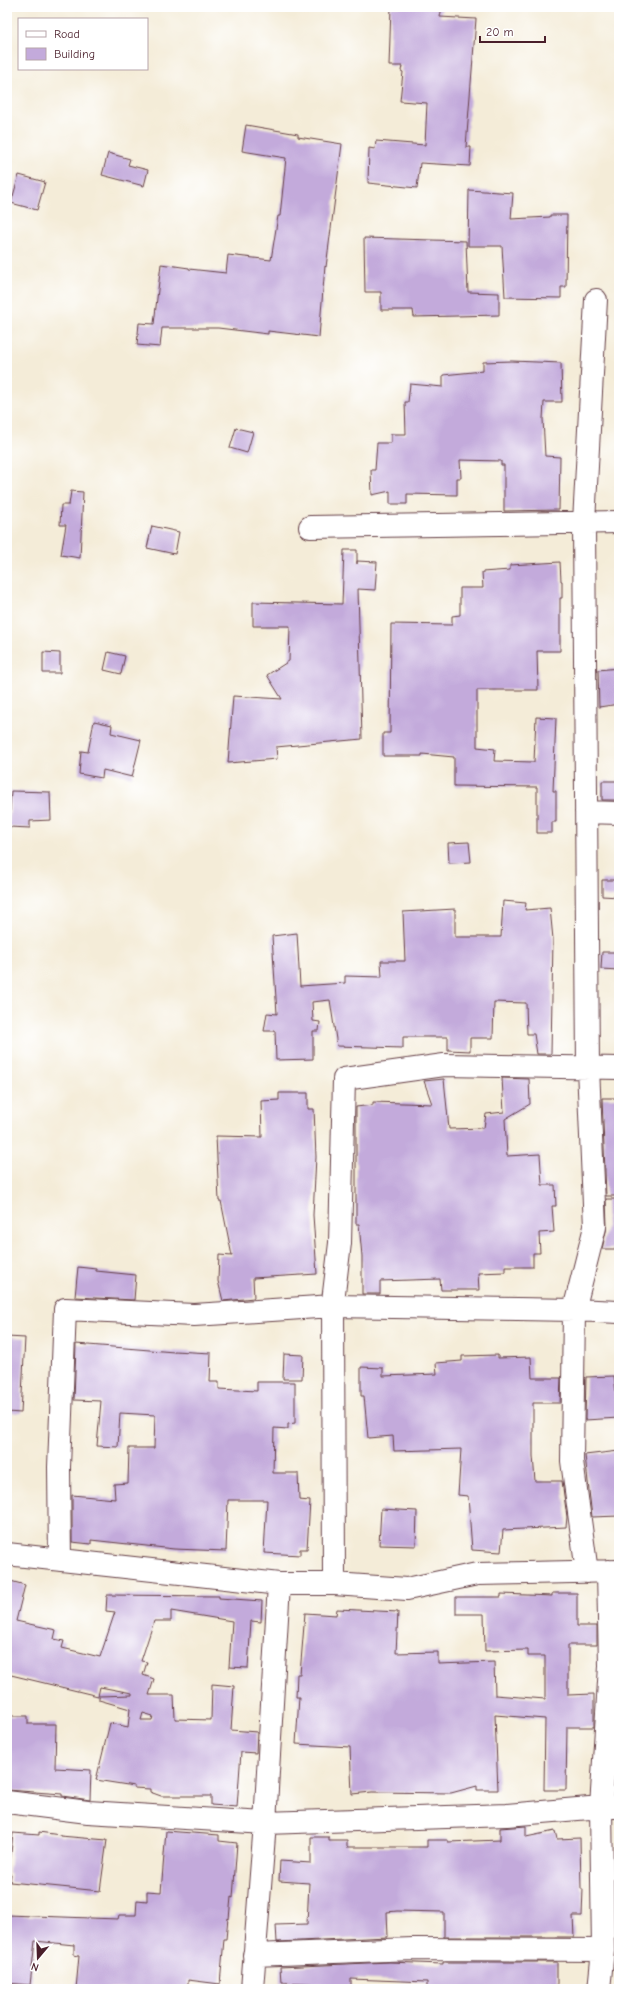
<svg xmlns="http://www.w3.org/2000/svg" width="626" height="1996" font-family="'Comic Neue',sans-serif">
<rect width="100%" height="100%" fill="#fff"/>
<filter id="ink" filterUnits="userSpaceOnUse"><feTurbulence type="fractalNoise" baseFrequency=".025" numOctaves="2"/><feDisplacementMap in="SourceGraphic" scale="8" xChannelSelector="R" yChannelSelector="G"/><feConvolveMatrix kernelMatrix="1 2 1 2 8 2 1 2 1" color-interpolation-filters="sRGB"/></filter>
<filter id="wash" filterUnits="userSpaceOnUse"><feTurbulence type="fractalNoise" baseFrequency=".012" numOctaves="4" result="noise"/><feDisplacementMap in="SourceGraphic" scale="16" xChannelSelector="R" yChannelSelector="G"/><feGaussianBlur stdDeviation="0.9" result="paint"/><feColorMatrix in="noise" values="0 0 0 0 0 0 0 0 0 0 0 0 0 0 0 0 0 1.4 0 .05"/><feComposite in="paint" operator="in"/></filter>
<g filter="url(#wash)">
<rect width="100%" height="100%" fill="#f4ecd8"/>
<g id="blocks">
<!-- building -->
<path fill="#c3aadb" fill-rule="evenodd" d="M391 7H442L440 17 476 19 466 147H471L470 166 420 163 417 188 368 183 369 148 375 149 376 141 425 145 427 103 400 101 403 72 401 71 402 66H389Z
M246 125 298 134V137L342 144 326 267 325 266 319 337 268 331V334L218 328H162L160 347 137 345 139 323 154 324 161 264 189 268V269L226 273 228 255 271 260 278 216H280L286 158 242 151Z
M108 153 130 159 128 165 148 170 144 186 102 175Z
M19 175 45 182 37 210 11 203Z
M469 190 513 193 511 219 550 217V215H567L566 287H561V298L505 297 502 246H468Z
M364 238 466 241 468 292 499 293V315L414 317 413 310H381V292H365Z
M512 361 561 363 562 402H544L543 419 545 456 560 457 559 510 504 511V465H501V461L460 460 461 478H457V495L407 494V504H390V491L372 495 371 470H375L377 443H391V434H406L405 402H408L410 384 443 387V375L483 371V362Z
M236 428 253 432 247 453 230 448Z
M71 491 83 492 80 558 61 555 66 525H60L61 505H69Z
M152 526 179 532 175 554 147 548Z
M344 550H357V564V561L377 562 375 590 358 589 362 739 276 747 277 759 228 763 233 696 282 699 267 675 289 661 290 626H253V602L342 604Z
M560 562 561 581H562V598H560V651H537L538 690H477V747L495 749 494 761 534 762 536 717 556 718 553 791H556V822H552V833H537V787L454 786V757L422 754V756H383V733H390L391 624 452 625V616L460 615V588H483L482 572 510 570V565Z
M43 652 60 653V673H43Z
M108 652 125 656 121 674 104 670Z
M619 668V704L599 707 598 670Z
M94 721 112 725 111 733 141 740 132 777 103 770 102 778 79 774 81 751 88 752Z
M602 781H619V800H602Z
M11 791 50 792 51 820 30 821V828L9 827Z
M469 842 471 862 449 863 448 843Z
M602 880H619V897L602 896Z
M503 901 526 903 525 910 550 908 553 939 551 1054H537L534 1034H527L526 1003 494 1002 493 1038H470V1051L448 1050V1037H403V1048L337 1046 330 1000 312 1002 313 1021 320 1022 319 1031H313V1059L276 1060 275 1031H264L267 1013 277 1014 272 936 297 933 300 986 345 983V976L382 977 381 961H405L403 912 455 909V937H501Z
M602 952H619V970L601 969Z
M502 1078 529 1079 530 1104 505 1119 507 1156 540 1154 542 1185H555L556 1206H552L554 1232 539 1233 540 1253H533V1267H505V1272L478 1273 479 1290H441L440 1279 380 1281V1294H362V1256L359 1224H356V1107L373 1105V1102L432 1104 424 1081 444 1079 449 1129 484 1128 486 1114 504 1112Z
M279 1093H308V1109H314L316 1157 313 1215 317 1274 253 1278 254 1298 223 1301 218 1281 219 1255 232 1256 221 1201H219L216 1136 262 1137 261 1101 279 1100Z
M602 1098H619V1196H606Z
M606 1199H619V1249H602L607 1227Z
M78 1267 96 1269V1271L136 1275 134 1300 75 1297Z
M7 1337 25 1338 21 1413 7 1412Z
M76 1344 174 1352V1351L211 1353 210 1382H219V1389L257 1391V1382H295V1423L288 1424V1429L274 1428 273 1473H298L299 1500 310 1501 307 1549H300V1555L264 1553 267 1500H228L226 1551 174 1549 91 1540V1544L72 1542V1495L115 1499 114 1484 128 1483 129 1448H154L155 1415 120 1413 118 1447 97 1446 101 1401 74 1400Z
M284 1354 303 1355 302 1379H283Z
M498 1355V1358L531 1357 532 1378H561L560 1403H533V1456L535 1481H562L567 1517 566 1527 503 1530 501 1552 472 1550 468 1496 458 1495 461 1449 394 1451 393 1436 368 1438 364 1396H361V1367L383 1368V1376L437 1374 436 1363 462 1361V1356Z
M614 1376 619 1418 585 1420 586 1377Z
M619 1451V1516L592 1517 585 1455Z
M381 1509 417 1511 416 1546 379 1545Z
M7 1580 25 1585 16 1621 56 1630 54 1639 64 1641 62 1648 100 1657 115 1612 106 1611 107 1595 219 1596V1598L262 1601 261 1622 251 1621 248 1668 229 1667 232 1621 171 1611V1621H154L141 1661 147 1662 143 1675 154 1679 149 1695H174L175 1719 211 1720 212 1684 234 1686 231 1730 257 1732 256 1753 241 1752 237 1807 211 1805V1796H161L150 1792V1789L134 1788V1786L96 1780 110 1723 128 1727 130 1709 99 1700V1696L132 1695V1693L100 1687 98 1696 7 1674ZM143 1713 153 1716 152 1720H141Z
M552 1593H577V1626H597V1645H568V1695L594 1694V1727H567L566 1790H544L545 1719 495 1715 498 1790H477V1786L451 1793 372 1792 352 1794 350 1747 296 1744 299 1697H296L297 1674H300L305 1613 336 1615 337 1609 398 1612 396 1653 438 1652V1664L494 1662 495 1695 545 1699V1656H528V1650L485 1651 484 1614H456V1597H501V1594L552 1596Z
M7 1716H28V1724H56L55 1768 91 1770 90 1800 62 1796V1794L7 1790Z
M526 1826V1837L555 1831 557 1839 580 1838 581 1889H583L582 1916H573L574 1937H444V1912L397 1911 387 1912 388 1937 277 1942 276 1925 307 1924 309 1883 279 1881 280 1861 311 1863V1837H329V1840H347V1847H427V1840H448V1842L500 1840V1828Z
M166 1831 219 1835V1841L237 1843 233 1898 231 1897 229 1919 228 1918 226 1939H224L220 1984 188 1980V1989H76L79 1956 74 1955V1945L35 1941 30 1985 7 1983V1915L118 1919 119 1915H136L137 1900 147 1901V1891L161 1892Z
M39 1832 60 1835V1836L107 1840 100 1891 10 1882 11 1874H9L13 1833 39 1835Z
M389 1962 443 1964V1962H557V1989H427V1982L351 1979V1989H324L325 1984 281 1982 280 1967Z"/>
</g>
</g>
<g filter="url(#ink)">
<use href="#blocks" fill-opacity="0" stroke="#643e45" stroke-width="1"/>
<g fill="none" stroke-linecap="round" stroke-linejoin="round">
<defs>
<path id="minor" d="M310 527 619 522
M586 812 619 813
M7 1554 279 1584H334L407 1589 477 1574 619 1571
M60 1560 59 1467 65 1309 194 1315 333 1306 574 1310 619 1312
M587 1572 572 1461 574 1310 595 1227 588 1068 584 522 596 300
M334 1584 333 1301 340 1243 344 1079 444 1065 619 1068
M7 1802 88 1812 265 1823 507 1815 601 1807H619
M254 1955 413 1949 603 1950
M252 1989 265 1823 279 1584
M599 1989 603 1950 601 1807 610 1666 608 1571"/>
</defs>
<!-- minor casing -->
<use href="#minor" stroke="#643e45" stroke-width="24"/>
<!-- minor -->
<use href="#minor" stroke="#fff" stroke-width="22"/>
</g>
</g>
<!-- margin -->
<rect width="626" height="1996" fill="none" stroke="#fff" stroke-width="24"/>
<!-- legend -->
<rect x="18" y="18" width="130" height="52" fill="#ffffff" stroke="#b7a5aa"/>
<rect x="26" y="31" width="20" height="6" fill="#ffffff" stroke="#b7a5aa"/>
<text x="54" y="38" font-size="12" fill="#4a1f2b">Road</text>
<rect x="26" y="48" width="20" height="12" fill="#c3aadb" stroke="#b7a5aa"/>
<text x="54" y="58" font-size="12" fill="#4a1f2b">Building</text>
<!-- north arrow -->
<g transform="translate(38 1958) rotate(199)" stroke="#ffffff" stroke-width="3" paint-order="stroke">
<path d="M0-3L7 15L0 10L-7 15Z" fill="#4a1f2b"/>
<text y="-6" font-size="11" font-weight="bold" text-anchor="middle" fill="#4a1f2b">N</text>
</g>
<!-- scale -->
<path d="M480 36v6h65v-6" fill="none" stroke="#4a1f2b" stroke-width="2"/>
<text x="486" y="36" font-size="12" fill="#4a1f2b" stroke="#ffffff" stroke-width="3" paint-order="stroke">20 m</text>
</svg>
